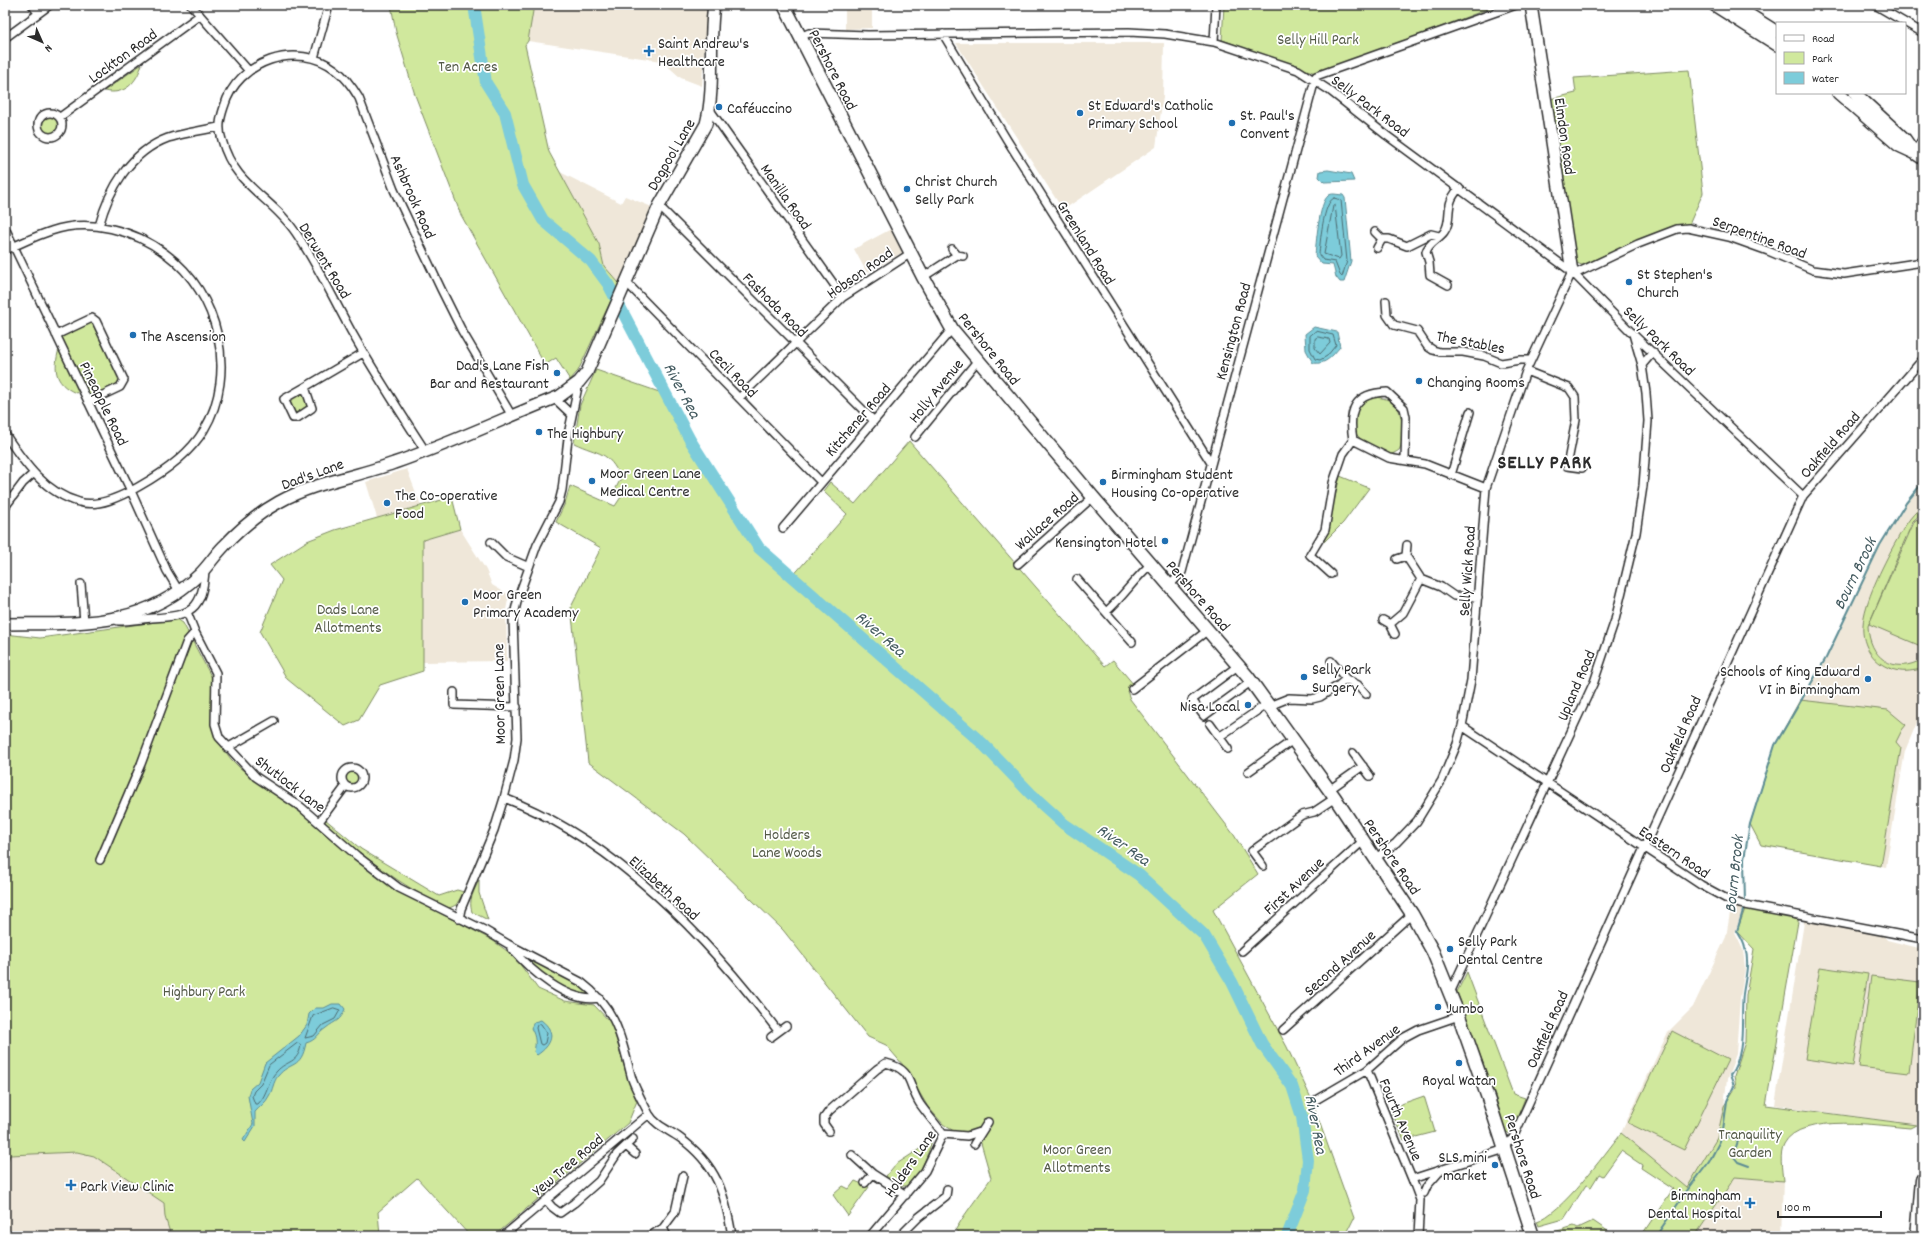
<svg xmlns="http://www.w3.org/2000/svg" width="1928" height="1241" font-family="Dekko,sans-serif">
<rect width="100%" height="100%" fill="#fff"/>
<filter id="ink" filterUnits="userSpaceOnUse"><feTurbulence type="fractalNoise" baseFrequency=".025" numOctaves="2"/><feDisplacementMap in="SourceGraphic" scale="8" xChannelSelector="R" yChannelSelector="G"/><feConvolveMatrix kernelMatrix="1 2 1 2 8 2 1 2 1" color-interpolation-filters="sRGB"/></filter>
<g filter="url(#ink)">
<!-- built -->
<path fill="#efe7d9" d="M534 5H707L702 86 681 78 662 61 528 41Z
M845 5H872V28L845 29Z
M956 43H1164L1163 97 1156 147 1063 210Z
M560 172 621 203 625 196 652 207 619 283 604 266 599 244Z
M891 229 903 252 867 273 854 249Z
M407 469 421 506 377 518 366 482Z
M1923 482V708L1905 751 1886 867 1761 845 1750 824 1775 745 1826 658 1880 545 1906 503Z
M460 529 486 570 492 585 509 595 506 610 507 661 423 662V540Z
M1731 907 1743 908 1735 933 1743 950 1745 968 1740 998 1736 1054 1727 1079 1724 1106 1717 1138 1687 1189 1621 1133 1668 1032 1693 1007 1726 937Z
M1805 916 1881 931 1887 940 1923 949V1074L1917 1125 1775 1105Z
M77 1152 94 1156 164 1203 165 1217 171 1236H5V1168L9 1155Z
M1735 1177 1783 1181 1781 1236H1695Z"/>
<!-- green -->
<path fill="#d0e89d" stroke="#7e8a64" d="M391 5H534L528 41 525 45 549 152 599 244 604 266 619 283 578 371 570 380 556 358 545 365 461 215 415 95 396 32Z
M1224 5H1498L1318 74 1222 40Z
M142 64C137 82 125 96 104 91Z
M1689 70 1703 193 1688 227 1646 237 1582 265 1576 263 1563 197 1550 99 1576 93 1574 78Z
M42 125a8 8 0 1 1 16 0a8 8 0 1 1-16 0Z
M93 319 122 380 119 387 89 400 58 335Z
M60 345 81 390 76 393C52 383 54 366 60 345Z
M596 370 665 394 690 440 759 548 791 578 847 514 823 491 830 482 855 504 909 441 1095 655 1105 666 1113 660 1134 685 1127 691 1130 699 1234 835 1258 874 1213 910 1287 1047 1310 1096 1354 1218 1348 1230 1342 1236H962L956 1229C966 1211 980 1195 991 1178L981 1143 955 1132 943 1124 928 1107 903 1065 886 1045 868 1037 783 930 684 834 588 762 571 607 601 548 556 522 565 503 570 486 615 506 621 497 616 488 621 478C608 450 599 455 574 443L580 405Z
M302 393 304 395 308 407 295 413 289 400Z
M1375 397C1383 398 1389 399 1395 404 1403 411 1405 441 1399 450 1397 452 1393 453 1391 455 1379 452 1366 446 1358 436 1354 432 1354 429 1354 424 1355 409 1360 401 1375 397Z
M1340 476 1369 488 1343 523 1324 542Z
M452 497 460 529 423 540V671L380 685 359 720 345 726 287 679 260 632 282 580 270 565 307 541 335 530Z
M1923 506V512L1913 521 1868 626C1869 657 1893 676 1923 659V669C1914 670 1905 673 1896 670 1875 666 1861 646 1863 625 1864 603 1883 565 1894 545 1902 531 1909 516 1923 506Z
M1915 520 1923 523V647L1869 624Z
M177 619 183 623 213 680 211 703 213 728 222 747 231 759 240 768 317 825 356 860 397 889 442 914 492 940 514 956 538 989 565 1001 594 1005 612 1024 628 1080 637 1101 628 1123 494 1236H470L417 1178 378 1212 380 1236H171L165 1217 164 1203 94 1156 77 1152 10 1155 5 1168V634L40 638Z
M1800 700 1888 710 1906 725 1902 730 1896 742 1901 748 1881 866 1761 845 1750 824 1775 745Z
M346 778a6 6 0 1 1 12 0a6 6 0 1 1-12 0Z
M325 819 361 849 439 896 457 890 464 892 456 905 447 909C398 883 364 858 323 821Z
M479 880V893L488 920 472 912C468 900 474 891 479 880Z
M1747 908 1799 916 1766 1105 1917 1125 1911 1128C1882 1126 1800 1112 1784 1144 1779 1153 1782 1170 1783 1181L1735 1177 1695 1236H1641L1673 1189 1641 1168 1642 1165 1621 1151 1603 1176 1599 1174 1591 1187 1586 1185 1564 1219 1539 1226 1537 1221C1560 1215 1605 1154 1621 1133L1687 1188 1717 1138 1724 1106 1736 1087 1734 1076 1745 1042 1746 995 1754 949 1737 931 1745 909Z
M513 948 580 983 593 996 574 992 544 977Z
M1820 967 1868 974 1853 1066 1805 1059Z
M1467 972 1513 1094 1525 1098 1511 1134 1506 1132 1496 1099 1457 992Z
M1871 976 1920 982 1909 1073 1859 1067Z
M1672 1031 1728 1060 1684 1150 1628 1123Z
M1424 1096 1435 1132 1404 1140 1390 1108Z
M932 1141C928 1153 918 1184 905 1186 899 1187 890 1179 886 1176L895 1165Z
M855 1181 869 1187 848 1216 833 1195 843 1186 849 1189Z
M1593 1221 1615 1236H1555L1554 1232 1574 1226 1578 1228Z"/>
<!-- water -->
<path fill="#7dccda" stroke="#5c8c94" d="M1328 170 1351 174 1354 181 1324 182 1319 177 1320 171Z
M1334 194 1343 195 1345 198 1351 261 1344 282H1340L1336 277 1333 265 1322 264 1315 256C1316 244 1319 203 1328 196 1330 194 1332 194 1334 194Z
M1314 327 1337 332 1340 347C1332 356 1326 365 1313 363L1306 350 1305 334Z
M332 1004H341L345 1009C340 1022 336 1020 326 1028 317 1034 317 1040 306 1043 301 1070 290 1061 278 1076 273 1082 273 1090 269 1096 266 1103 259 1107 255 1112V1126L245 1142 243 1140 253 1124 248 1096 250 1089 258 1082 265 1063 299 1036 307 1025 309 1014 315 1008H324Z
M541 1020C557 1032 552 1045 537 1055L534 1052C536 1043 536 1037 531 1028L534 1022Z"/>
<g fill="none" stroke-linecap="round" stroke-linejoin="round">
<!-- shore -->
<path stroke="#4c6b71" stroke-width="1" d="M1334 198 1341 200 1347 261 1342 277 1340 275 1335 262 1323 260 1319 255C1320 244 1323 202 1334 198Z
M1335 205 1341 256 1339 259 1324 254 1333 206Z
M1316 331 1333 335 1336 345 1327 356 1320 360 1315 359 1310 349V336Z
M1318 337 1329 339 1330 343 1320 354 1315 348V339Z
M334 1008 340 1010 335 1019 323 1025 314 1036 305 1038 313 1016Z
M541 1024 547 1033 545 1043 542 1045 540 1044 536 1028 537 1025Z
M298 1043 301 1045C298 1064 287 1060 277 1071 267 1081 268 1094 258 1104H255L252 1096 254 1091 261 1084 269 1065Z"/>
<!-- stream -->
<path stroke="#5c8c94" stroke-width="2" d="M1745 903 1744 859 1750 824 1775 745 1826 658 1880 545 1906 503 1923 482
M1723 1135 1738 1141 1736 1147
M1735 1152 1734 1157 1738 1162 1749 1166
M1656 1236 1686 1192 1709 1162 1722 1137 1727 1101 1734 1086 1730 1075C1747 1052 1740 1021 1743 994 1745 979 1750 963 1745 948 1744 942 1740 936 1737 931L1744 907"/>
<!-- river -->
<path stroke="#7dccda" stroke-width="12" d="M474 5 486 83 505 113 523 185 543 220 591 261 608 284 690 440 759 548 982 743 1031 794 1064 824 1139 875 1204 935 1232 982 1262 1044 1292 1086 1302 1117 1308 1160 1305 1190 1287 1236"/>
<defs>
<path id="street" d="M32 5 38 13
M191 5 249 71
M1875 5 1923 33
M943 34 1007 140 1211 463
M800 37 809 33 868 35 1129 32 1165 34 1214 42 1298 70 1329 90 1386 135 1572 272 1633 334 1803 496
M5 38 50 5
M1214 42 1216 5
M314 58 329 5
M710 110 843 297
M38 125a12 12 0 1 1 24 0a12 12 0 1 1-24 0Z
M60 117 200 15
M1914 153 1923 138
M659 206 874 421
M99 226C109 189 130 152 168 138 185 133 202 130 219 127
M5 228 131 491 167 571 179 591
M1375 232 1382 239
M1377 248 1382 239H1389L1407 246 1431 234 1439 236
M952 249 957 255 963 256
M5 250C20 244 35 236 51 231 89 218 135 230 166 254 219 293 238 373 204 430 189 455 163 473 138 487 122 496 98 508 79 502 45 493 24 463 5 434
M1572 272H1579L1638 244 1677 229 1688 228 1729 237 1768 251 1813 270 1844 274 1923 262
M923 277 957 255
M626 282 821 482
M1448 285 1430 275 1429 262 1426 252C1429 242 1438 240 1444 232 1451 223 1447 211 1451 201 1452 197 1456 192 1459 188
M1386 301 1387 315 1394 325 1417 331 1427 346 1433 350 1440 352H1463L1484 356 1501 363 1520 360H1531
M56 335 92 318 96 321 124 380 120 387 88 402
M1642 365 1653 352
M1526 371 1569 388 1575 397 1576 420 1567 466 1582 468
M305 387 284 399 293 418H297L312 408 305 387 363 353
M554 398 572 415
M739 398 843 297 911 253
M915 437 978 360
M1353 440C1348 410 1354 393 1387 392L1404 408 1406 417 1405 460
M426 452C400 412 374 372 351 331 333 298 317 264 296 233 272 197 234 186 222 140 218 128 220 119 224 107 237 61 297 40 336 70 346 77 353 88 359 98L394 190 441 289 462 331 512 416
M1451 475 1470 412
M5 507 23 483 34 473
M783 528 952 329
M491 542 506 557 529 567
M1406 556 1421 579 1441 587 1454 596 1478 597
M1397 559 1406 556 1407 545
M1018 564 1093 497
M1331 574 1310 555 1325 530 1333 483 1343 454 1353 440 1389 458 1425 464 1486 488
M1077 579 1132 642
M81 584 84 622
M1170 585 1182 572 1316 76 1516 5
M187 612 195 632 216 673 215 724 219 737 256 777 301 807 357 856 399 888 486 931 508 944 581 982C618 1010 621 1038 632 1079 636 1090 643 1103 649 1114 656 1126 669 1130 680 1138 717 1165 725 1193 732 1236
M1106 612C1123 597 1134 579 1151 564
M1383 620 1390 624 1395 634
M118 621C129 621 141 619 152 618 191 616 203 610 205 569
M1390 624 1403 613 1421 579
M1331 661 1346 679 1358 685 1366 694
M1239 665 1192 700 1204 716 1252 681
M1132 689 1208 630
M454 692V705L517 707
M1269 706 1289 698 1312 699 1320 697 1339 685 1346 679
M1210 724 1228 749
M1462 726 1701 885 1725 898 1740 904 1923 939
M1219 737 1267 704
M227 748 274 721
M1353 753 1370 776
M342 778a10 10 0 1 1 20 0a10 10 0 1 1-20 0Z
M1248 772 1293 740
M1329 790 1363 766
M504 798C616 840 708 938 778 1031
M319 822 345 787
M1376 858 1396 843 1417 821 1442 780 1457 744 1462 726 1471 680 1486 488 1526 371 1572 272
M100 860 141 764 187 641 195 632
M1263 866 1252 851 1302 815 1314 812 1335 798
M459 919 461 909 494 830 504 798 514 760 517 738 513 619 518 598 537 545 559 502 562 490 569 430 579 382
M511 948C530 970 568 1004 599 998
M1242 951 1364 840
M1450 993 1594 682 1615 620 1636 533 1643 486 1648 421 1646 393 1642 365 1633 334
M1283 1030 1412 914
M771 1037 786 1026
M1367 1070 1412 1179
M1314 1101 1367 1070 1403 1038 1418 1030 1459 1016
M829 1131 824 1124V1118L829 1111 877 1069 886 1063C914 1070 907 1084 920 1104 927 1114 936 1124 943 1134
M974 1144 988 1122
M626 1146 635 1154
M852 1155 873 1174 906 1195
M865 1183 873 1174
M1424 1193 1427 1186 1442 1169
M546 1200 552 1207 560 1213 574 1203 599 1181 617 1154 633 1139
M663 1228 675 1212 683 1176
M503 1236 649 1114
M650 1236 663 1228 667 1236
M870 1236 925 1171 943 1134 967 1136 982 1131
M900 1236 919 1217 946 1196 947 1189
M1418 1236 1420 1200 1412 1179 1499 1151 1513 1138 1803 496 1923 359"/>
<path id="secondary" d="M1531 5 1572 272
M1714 5 1777 45
M1734 5 1777 32
M1838 93 1899 146 1914 153 1923 159
M1855 93 1905 139 1914 152
M5 624C79 623 142 629 200 574 209 565 215 555 224 546 240 529 259 513 279 502 315 482 356 477 394 463 450 444 504 418 560 396L579 382 587 372 659 206 706 124C716 86 708 44 714 5"/>
<path id="primary" d="M784 5 923 277 952 329 1093 497 1248 677 1335 798 1412 914 1433 952 1459 1016 1489 1101 1533 1236"/>
<path id="highway" d="M1918 1236 1923 1180"/>
</defs>
<!-- street casing -->
<use href="#street" stroke="#2b2b2b" stroke-width="10"/>
<!-- secondary casing -->
<use href="#secondary" stroke="#2b2b2b" stroke-width="14"/>
<!-- primary casing -->
<use href="#primary" stroke="#2b2b2b" stroke-width="15"/>
<!-- highway casing -->
<use href="#highway" stroke="#2b2b2b" stroke-width="17"/>
<!-- street -->
<use href="#street" stroke="#fff" stroke-width="7"/>
<!-- secondary -->
<use href="#secondary" stroke="#fff" stroke-width="11"/>
<!-- primary -->
<use href="#primary" stroke="#fff" stroke-width="12"/>
<!-- highway -->
<use href="#highway" stroke="#fff" stroke-width="14"/>
</g>
</g>
<!-- markers -->
<g fill="#1f6fb2" stroke="#fff" stroke-width="1.5">
<path d="M647 45h4v4h4v4h-4v4h-4v-4h-4v-4h4z"/>
<circle cx="719" cy="107" r="4"/>
<circle cx="1080" cy="113" r="4"/>
<circle cx="1232" cy="123" r="4"/>
<circle cx="907" cy="189" r="4"/>
<circle cx="1629" cy="282" r="4"/>
<circle cx="133" cy="335" r="4"/>
<circle cx="557" cy="373" r="4"/>
<circle cx="1419" cy="381" r="4"/>
<circle cx="539" cy="432" r="4"/>
<circle cx="592" cy="481" r="4"/>
<circle cx="1103" cy="482" r="4"/>
<circle cx="387" cy="503" r="4"/>
<circle cx="1165" cy="541" r="4"/>
<circle cx="465" cy="602" r="4"/>
<circle cx="1304" cy="677" r="4"/>
<circle cx="1868" cy="679" r="4"/>
<circle cx="1248" cy="705" r="4"/>
<circle cx="1450" cy="949" r="4"/>
<circle cx="1438" cy="1007" r="4"/>
<circle cx="1459" cy="1063" r="4"/>
<circle cx="1495" cy="1165" r="4"/>
<path d="M69 1179h4v4h4v4h-4v4h-4v-4h-4v-4h4z"/>
<path d="M1748 1197h4v4h4v4h-4v4h-4v-4h-4v-4h4z"/>
</g>
<g text-anchor="middle" stroke-width="3.5" stroke-linejoin="round" paint-order="stroke">
<!-- park labels -->
<g font-size="16" fill="#545a48" stroke="#fff">
<text x="1318" y="44">Selly Hill Park</text>
<text x="468" y="71">Ten Acres</text>
<text x="348" y="614">Dads Lane<tspan x="348" dy="18">Allotments</tspan></text>
<text x="787" y="839">Holders<tspan x="787" dy="18">Lane Woods</tspan></text>
<text x="204" y="996">Highbury Park</text>
<text x="1750" y="1139">Tranquility<tspan x="1750" dy="18">Garden</tspan></text>
<text x="1077" y="1154">Moor Green<tspan x="1077" dy="18">Allotments</tspan></text>
</g>
<!-- poi labels -->
<g font-size="16" fill="#2b2b2b" stroke="#fff" text-anchor="start">
<text x="658" y="48">Saint Andrew's<tspan x="658" dy="18">Healthcare</tspan></text>
<text x="1088" y="110">St Edward's Catholic<tspan x="1088" dy="18">Primary School</tspan></text>
<text x="727" y="113">Caféuccino</text>
<text x="1240" y="120">St. Paul's<tspan x="1240" dy="18">Convent</tspan></text>
<text x="915" y="186">Christ Church<tspan x="915" dy="18">Selly Park</tspan></text>
<text x="1637" y="279">St Stephen's<tspan x="1637" dy="18">Church</tspan></text>
<text x="141" y="341">The Ascension</text>
<text x="549" y="370" text-anchor="end">Dad's Lane Fish<tspan x="549" dy="18">Bar and Restaurant</tspan></text>
<text x="1427" y="387">Changing Rooms</text>
<text x="547" y="438">The Highbury</text>
<text x="600" y="478">Moor Green Lane<tspan x="600" dy="18">Medical Centre</tspan></text>
<text x="1111" y="479">Birmingham Student<tspan x="1111" dy="18">Housing Co-operative</tspan></text>
<text x="395" y="500">The Co-operative<tspan x="395" dy="18">Food</tspan></text>
<text x="1157" y="547" text-anchor="end">Kensington Hotel</text>
<text x="473" y="599">Moor Green<tspan x="473" dy="18">Primary Academy</tspan></text>
<text x="1312" y="674">Selly Park<tspan x="1312" dy="18">Surgery</tspan></text>
<text x="1860" y="676" text-anchor="end">Schools of King Edward<tspan x="1860" dy="18">VI in Birmingham</tspan></text>
<text x="1240" y="711" text-anchor="end">Nisa Local</text>
<text x="1458" y="946">Selly Park<tspan x="1458" dy="18">Dental Centre</tspan></text>
<text x="1446" y="1013">Jumbo</text>
<text x="1459" y="1085" text-anchor="middle">Royal Watan</text>
<text x="1487" y="1162" text-anchor="end">SLS mini<tspan x="1487" dy="18">market</tspan></text>
<text x="80" y="1191">Park View Clinic</text>
<text x="1741" y="1200" text-anchor="end">Birmingham<tspan x="1741" dy="18">Dental Hospital</tspan></text>
</g>
<!-- street labels -->
<g font-size="16" fill="#2b2b2b" stroke="#fff">
<text transform="translate(122 55) rotate(-36)" y="6">Lockton Road</text>
<text transform="translate(834 69) rotate(63)" y="6">Pershore Road</text>
<text transform="translate(1371 105) rotate(37)" y="6">Selly Park Road</text>
<text transform="translate(1566 136) rotate(82)" y="6">Elmdon Road</text>
<text transform="translate(670 154) rotate(-60)" y="6">Dogpool Lane</text>
<text transform="translate(414 196) rotate(66)" y="6">Ashbrook Road</text>
<text transform="translate(787 196) rotate(55)" y="6">Manilla Road</text>
<text transform="translate(1760 236) rotate(20)" y="6">Serpentine Road</text>
<text transform="translate(1087 242) rotate(58)" y="6">Greenland Road</text>
<text transform="translate(326 260) rotate(59)" y="6">Derwent Road</text>
<text transform="translate(859 272) rotate(-35)" y="6">Hobson Road</text>
<text transform="translate(776 304) rotate(45)" y="6">Fashoda Road</text>
<text transform="translate(1232 331) rotate(-75)" y="6">Kensington Road</text>
<text transform="translate(1660 340) rotate(44)" y="6">Selly Park Road</text>
<text transform="translate(1471 341) rotate(11)" y="6">The Stables</text>
<text transform="translate(990 348) rotate(51)" y="6">Pershore Road</text>
<text transform="translate(734 372) rotate(46)" y="6">Cecil Road</text>
<text transform="translate(935 390) rotate(-51)" y="6">Holly Avenue</text>
<text transform="translate(105 403) rotate(64)" y="6">Pineapple Road</text>
<text transform="translate(857 419) rotate(-49)" y="6">Kitchener Road</text>
<text transform="translate(1829 444) rotate(-49)" y="6">Oakfield Road</text>
<text transform="translate(312 473) rotate(-20)" y="6">Dad's Lane</text>
<text transform="translate(1046 520) rotate(-41)" y="6">Wallace Road</text>
<text transform="translate(1466 571) rotate(-86)" y="6">Selly Wick Road</text>
<text transform="translate(1199 595) rotate(49)" y="6">Pershore Road</text>
<text transform="translate(1575 685) rotate(-67)" y="6">Upland Road</text>
<text transform="translate(498 694) rotate(-91)" y="6">Moor Green Lane</text>
<text transform="translate(1679 734) rotate(-66)" y="6">Oakfield Road</text>
<text transform="translate(291 783) rotate(37)" y="6">Shutlock Lane</text>
<text transform="translate(1675 851) rotate(34)" y="6">Eastern Road</text>
<text transform="translate(1393 856) rotate(56)" y="6">Pershore Road</text>
<text transform="translate(1293 885) rotate(-43)" y="6">First Avenue</text>
<text transform="translate(665 887) rotate(42)" y="6">Elizabeth Road</text>
<text transform="translate(1339 962) rotate(-42)" y="6">Second Avenue</text>
<text transform="translate(1546 1029) rotate(-66)" y="6">Oakfield Road</text>
<text transform="translate(1366 1049) rotate(-36)" y="6">Third Avenue</text>
<text transform="translate(1402 1119) rotate(67)" y="6">Fourth Avenue</text>
<text transform="translate(1524 1156) rotate(72)" y="6">Pershore Road</text>
<text transform="translate(909 1163) rotate(-55)" y="6">Holders Lane</text>
<text transform="translate(567 1164) rotate(-40)" y="6">Yew Tree Road</text>
</g>
<!-- water labels -->
<g font-size="17" font-style="italic" fill="#445b60" stroke="#fff">
<text transform="translate(683 390) rotate(62)" y="6">River Rea</text>
<text transform="translate(1854 573) rotate(-64)" y="6">Bourn Brook</text>
<text transform="translate(881 633) rotate(41)" y="6">River Rea</text>
<text transform="translate(1124 844) rotate(35)" y="6">River Rea</text>
<text transform="translate(1733 874) rotate(-84)" y="6">Bourn Brook</text>
<text transform="translate(1317 1124) rotate(79)" y="6">River Rea</text>
</g>
<!-- district labels -->
<g font-size="20" font-weight="bold" letter-spacing="1" fill="#2b2b2b" stroke="#fff">
<text x="1545" y="468">SELLY PARK</text>
</g>
</g>
<!-- margin -->
<rect width="1928" height="1241" fill="none" stroke="#fff" stroke-width="20"/>
<rect x="10" y="10" width="1908" height="1221" fill="none" stroke="#2b2b2b" stroke-width="1.5" filter="url(#ink)"/>
<!-- legend -->
<rect x="1776" y="22" width="130" height="72" fill="#ffffff" stroke="#aaaaaa"/>
<rect x="1784" y="35" width="20" height="6" fill="#ffffff" stroke="#aaaaaa"/>
<text x="1812" y="42" font-size="12" fill="#2b2b2b">Road</text>
<rect x="1784" y="52" width="20" height="12" fill="#d0e89d" stroke="#aaaaaa"/>
<text x="1812" y="62" font-size="12" fill="#2b2b2b">Park</text>
<rect x="1784" y="72" width="20" height="12" fill="#7dccda" stroke="#aaaaaa"/>
<text x="1812" y="82" font-size="12" fill="#2b2b2b">Water</text>
<!-- north arrow -->
<g transform="translate(42 42) rotate(135)" stroke="#ffffff" stroke-width="3" paint-order="stroke">
<path d="M0-3L7 15L0 10L-7 15Z" fill="#2b2b2b"/>
<text y="-6" font-size="11" font-weight="bold" text-anchor="middle" fill="#2b2b2b">N</text>
</g>
<!-- scale -->
<path d="M1778 1211v6h103v-6" fill="none" stroke="#2b2b2b" stroke-width="2"/>
<text x="1784" y="1211" font-size="12" fill="#2b2b2b" stroke="#ffffff" stroke-width="3" paint-order="stroke">100 m</text>
</svg>
